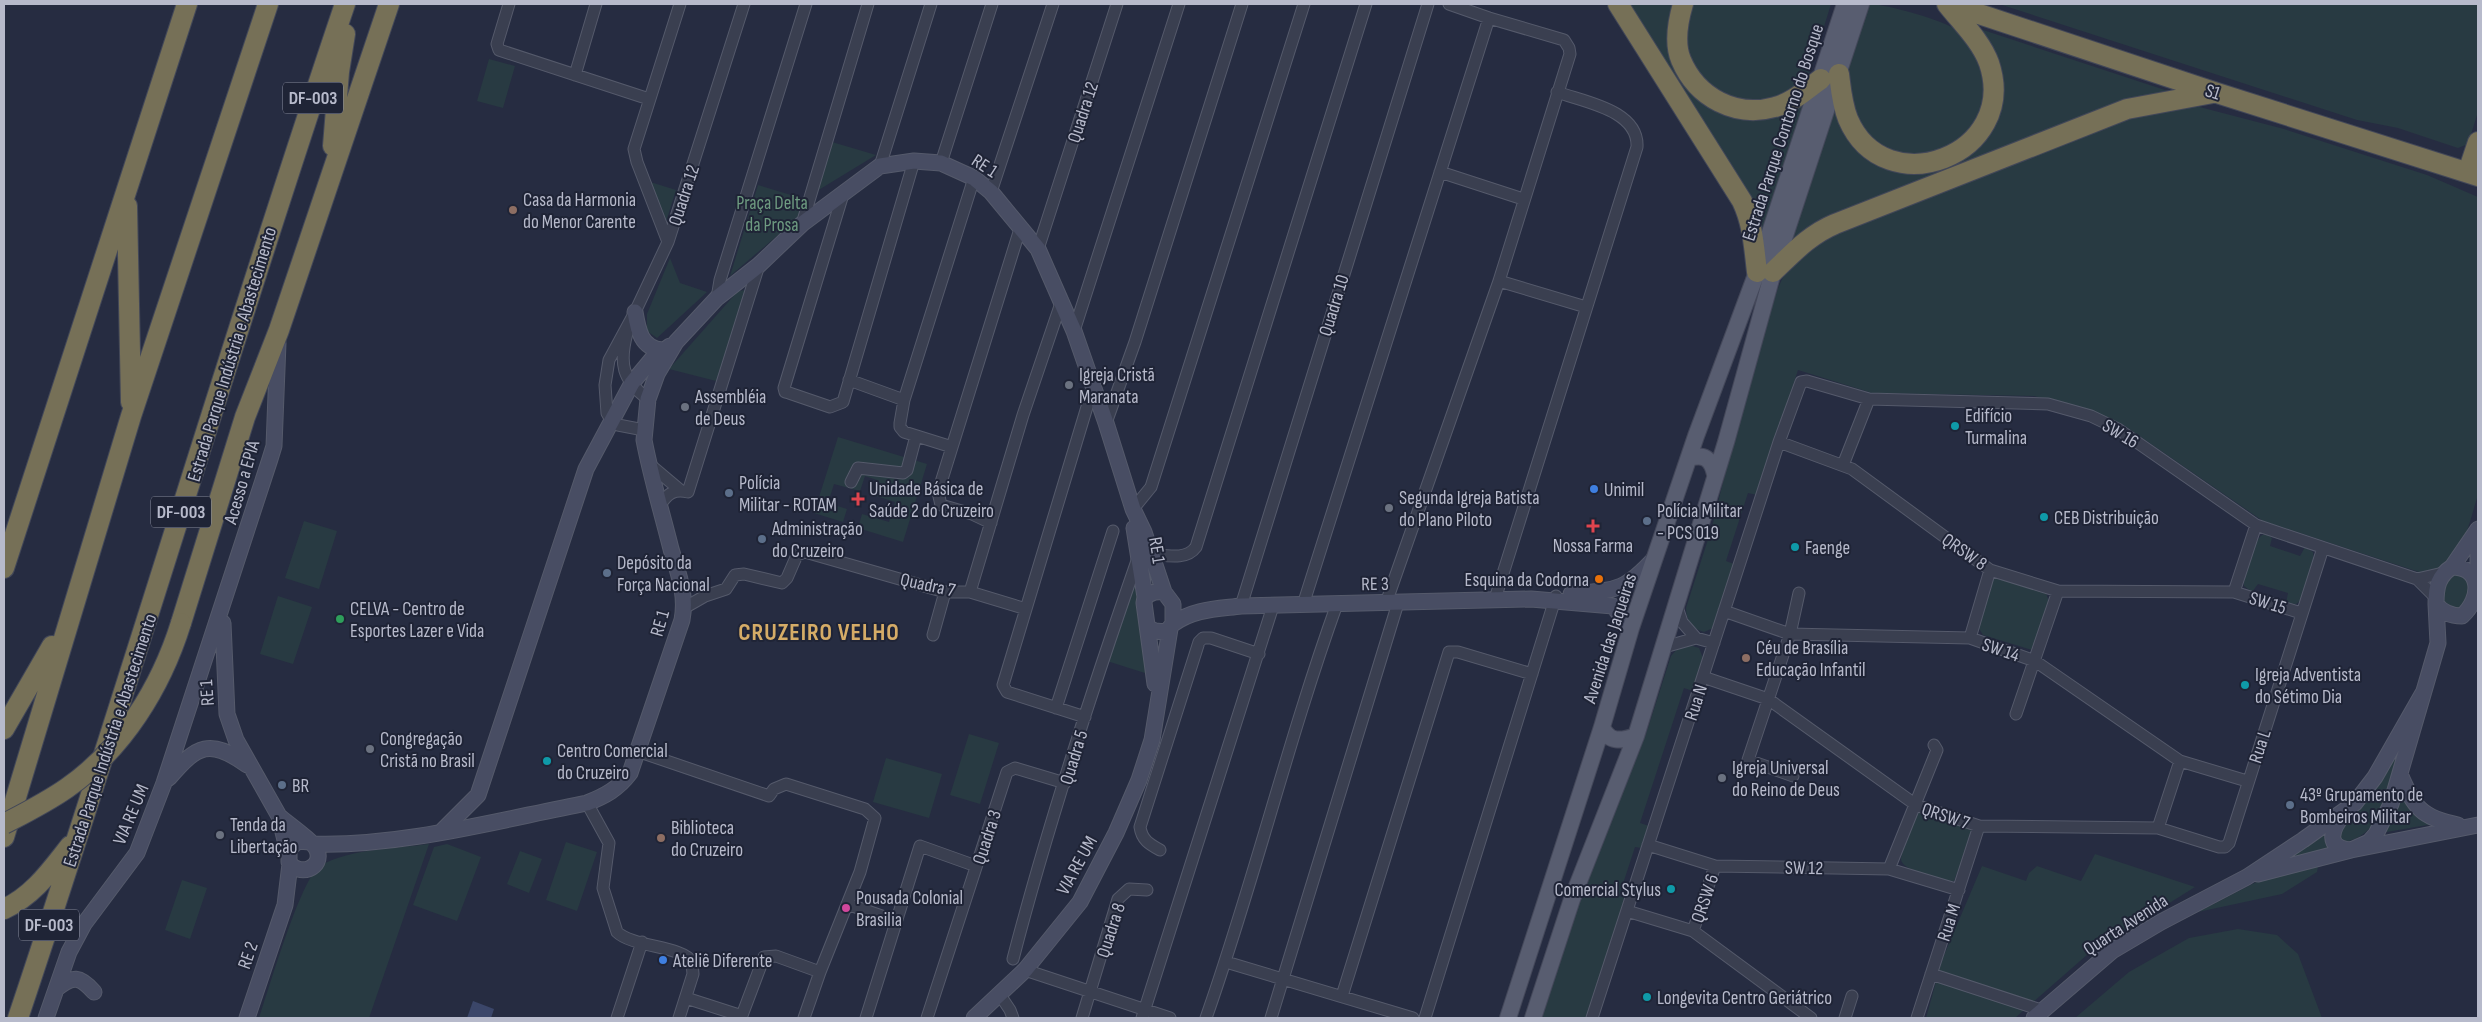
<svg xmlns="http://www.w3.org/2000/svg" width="2482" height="1022" font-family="'Sofia Sans Condensed',sans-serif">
<rect width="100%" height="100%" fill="#262c41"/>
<!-- green -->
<path fill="#283a42" d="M1624 4H1675L1671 18 1707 106 1724 115 1762 119 1804 102 1760 240Z
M1691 4H1831L1810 72 1796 89 1775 100H1729L1702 81 1688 57 1685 39Z
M1869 4C1887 4 1945 21 1959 31 1964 35 1967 42 1970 47 2032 147 1872 201 1853 102 1851 93 1846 81 1847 72 1850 53 1863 24 1869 4Z
M1999 4H2478V112L2468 144 2458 148 2398 128 2357 120Z
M1974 27 2174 93 1786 252 1835 97 1847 126 1916 167 1990 120Z
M489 59 515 66 503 108 477 101Z
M2192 105 2284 129 2427 175 2478 197V495C2470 518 2464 559 2438 570 2433 572 2427 572 2422 573L2263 521 2122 424 2095 412 2034 396 1872 393 1798 370 1757 495 1748 493 1726 561 1734 564 1713 628 1704 632C1692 629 1686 620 1686 608L1712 527 1746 388 1778 288 1784 275 1808 245 2129 114Z
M832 142 876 155 817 191Z
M647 181 676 190 665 225Z
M758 185 804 199 799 217 730 276Z
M670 258 680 283 707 292 657 338 647 331V314Z
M747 290 720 382 669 369 738 291Z
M838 437 927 464 903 542 858 528 862 514 889 522 895 502 873 495 877 480 865 476 860 491 834 484 828 503 847 509 843 522 814 513Z
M304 521 337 531 319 589 285 578Z
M2267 534 2272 538 2270 546 2300 556 2305 547 2313 552 2314 559 2300 601 2296 604 2286 603 2288 593 2258 584 2252 592 2244 586C2243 579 2254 542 2260 537 2262 534 2264 535 2267 534Z
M2458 570 2473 587 2460 610 2445 607C2439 590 2445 581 2458 570Z
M1136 571 1148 674 1107 661Z
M1996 577 2046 593 2049 602 2032 650 1983 635 1978 627 1993 579Z
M278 596 312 607 293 664 260 654Z
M1689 645 1699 648 1703 658 1693 691 1684 688 1640 823 1649 826 1642 848 1635 847 1619 896 1625 898 1586 1018H1537L1613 805 1646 734 1671 656 1678 648Z
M969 734 999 743 980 804 950 795Z
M2404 736C2395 769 2386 837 2344 842L2339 839 2345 821 2373 793 2382 780Z
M886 758 942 774 929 818 873 802Z
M2400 789C2406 807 2418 814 2433 824L2381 833Z
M1921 811 1971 830 1972 834 1954 881 1950 882C1939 878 1901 871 1901 859 1902 852 1906 842 1908 836 1911 827 1913 816 1921 811Z
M2326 832 2332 848 2270 865Z
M566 842 597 852 577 911 546 900Z
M429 844 369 1018H259C268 992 301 877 320 866 351 848 394 849 429 844Z
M447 844 481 857 457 921 413 905 434 847Z
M520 851 542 859 529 893 507 884Z
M2095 854 2195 887 2088 954 2015 1018H1926L1942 960 1982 866 2026 881 2029 873 2037 866 2081 881Z
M2319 861 2317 872 2282 894 2198 912 2268 876Z
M182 880 207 888 190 939 165 930Z
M2238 929 2277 935 2298 954 2322 1018H2075L2129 972 2189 938Z"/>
<!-- water -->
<path fill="#3b4669" d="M473 1001 494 1009 491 1018H467Z"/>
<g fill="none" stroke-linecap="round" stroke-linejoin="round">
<defs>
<path id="street" d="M509 4 497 44 499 50 649 99
M575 75 596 4
M941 163 992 4
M880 166 931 4
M1440 172 1523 199
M844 191 784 388 785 392 789 393 830 407 843 402 914 161
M991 192 1053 4
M802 224 868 4
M668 242 637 162 634 149 680 4
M1038 249 1117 4
M1499 281 1586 307
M717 298 720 280 806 4
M1074 331 1179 4
M627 333C619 363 622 380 648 399
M849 380 904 400
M1106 423 1135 342 1242 4
M644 430 618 425 611 420 607 413 605 385 609 360 635 312 668 242 744 4
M1779 442 1852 469 1990 570 2058 591 2234 592 2301 613
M952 447 904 432 900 427V423L904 400 974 178
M648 463 680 490
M1843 465 1869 399
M851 482 858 468 903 473 907 470 916 436
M660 505C668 493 674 489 688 492L759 265
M1133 509 1151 487 1304 4
M991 523 972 514 941 505 938 492 1020 229
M1150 554C1165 555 1186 561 1196 547L1366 4
M2417 579 2443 573
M970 592 1026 609
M2234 592 2256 525
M1495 599 1637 147C1639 110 1584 102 1557 92
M1386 603 1499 281 1570 54 1569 48 1564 40 1489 18 1449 4
M1676 604 1682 622 1696 638
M1303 605 1489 18
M1241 606 1428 4
M684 608 705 596 726 589 735 575 744 574 782 583 787 578 797 555 805 552 945 592H970L1023 415 1061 303
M1724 611 1790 634 1970 638 2035 661 2180 761 2247 781
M933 635 945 592
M1970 638 1990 570
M1661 648 1696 638 1714 643
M1703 677 1768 699 1916 805 1979 826 2158 828 2219 847H2225L2229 843 2323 548
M1056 708 1113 531
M2016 714 2058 591
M1085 717 1007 692 1003 685 1093 387
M637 751 769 796 774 789 786 784 865 809 875 818 860 872 820 972 804 1018
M1793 776 1748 760 1790 634 1799 593
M587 803 609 843 603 888 617 932C632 947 683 946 692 962L693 974 679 1018
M2158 828 2180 761
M1648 845 1715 866 1889 869 1959 890
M1160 850C1149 844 1142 840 1140 827L1199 642 1203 638H1211L1259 654
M1889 869 1937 750 1934 745
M847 904 896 921
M1627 911 1693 931 1811 1018
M1693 931 1715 866
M1013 959C1048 824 1092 690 1138 558
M1226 962 1413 1018
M1025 970 1170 1018
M1931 974 2041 1010
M1000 995 1010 1010 1013 1018
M1342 996 1449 652H1458L1532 674
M686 998 742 1016
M617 1018 642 942
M741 1018 764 957 776 956 820 972
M866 1018 920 846 976 866
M927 1018 1007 772 1015 768 1065 783
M1082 1018 1118 899 1129 889 1147 890
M1142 1018 1273 606
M1206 1018C1254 882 1288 740 1337 604
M1271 1018 1398 603
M1425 1018 1556 596
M1592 1018 1779 442 1801 382 1807 381 1869 399 2048 404 2091 416 2118 429 2256 525 2417 579 2436 598
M1845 1018 1852 996
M1917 1018 1979 826"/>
<path id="secondary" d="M635 312C638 330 641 348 662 350
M1134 528 1145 597
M2452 567C2482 567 2482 598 2462 616 2451 616 2442 612 2436 604 2436 587 2438 576 2452 567Z
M2452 567 2478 529
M2478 580V535
M1571 594C1615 590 1624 592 1654 559
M223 623 227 714 236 740 279 816 288 852
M1173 624C1193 609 1217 609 1241 606L1531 599 1613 606 1631 628
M1149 628 1155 631 1166 632 1173 624V604L1164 592C1156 591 1152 592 1145 597L1144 603 1155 684
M2400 774C2414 807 2421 818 2458 825
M169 778C197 745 210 738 247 765
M2343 815C2331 830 2325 848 2351 850L2478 825
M279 816C288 824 313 841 317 850 324 869 298 877 289 862V849L298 841 310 842
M442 831 478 795 586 469 632 383 652 359 670 346
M312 844C401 847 499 820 587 803 605 796 618 789 630 773L682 620C687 594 678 573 671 549 662 513 651 477 644 440L648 399 657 374 676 342 717 298 759 265 802 224 880 166 914 161 941 163 974 178 991 192 1038 249 1074 331 1106 423 1133 509 1144 532 1164 592
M2258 874 2351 850 2369 842 2376 834 2391 804 2438 643 2436 604
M56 989C73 975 80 976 94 992
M46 1018 69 952 76 939 84 924 137 853 164 783 270 459 274 446 278 343
M247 1018 285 905 290 864
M974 1018 1025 970 1080 902 1116 833 1139 780 1152 740 1170 629
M2034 1018 2112 951 2161 922 2247 877 2303 840 2355 803 2375 777 2423 693"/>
<path id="primary" d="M1689 458C1704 454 1711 458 1715 474
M1602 727C1609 743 1621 741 1636 736
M1508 1018 1602 727 1631 628 1696 436 1757 272 1845 4
M1533 1018 1572 899 1636 736 1726 442 1773 272 1861 4"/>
<path id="highway" d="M1618 4 1742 201C1753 224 1754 247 1757 272
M1683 4C1678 21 1674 43 1681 60 1697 98 1736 118 1775 107 1792 103 1807 89 1821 79
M1949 4 2217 93 2478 176
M1839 74C1841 90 1842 104 1848 119 1885 206 2020 155 1989 63 1981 41 1961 22 1947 4
M333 146 339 72 345 34
M2468 172 2478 142
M127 206 131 402
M1773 272C1793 253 1809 235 1835 224L2127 109 2213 93
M4 568 187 4
M181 623 245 417 279 330 389 4
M4 729 52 646
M4 837 131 416 268 4
M4 909C33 896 51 870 70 846
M18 1018C131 681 231 340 345 4"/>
</defs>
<!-- street casing -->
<use href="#street" stroke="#555a6b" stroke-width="13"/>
<!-- secondary casing -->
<use href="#secondary" stroke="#555a6b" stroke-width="17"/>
<!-- primary casing -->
<use href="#primary" stroke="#44485a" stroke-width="18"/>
<!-- highway casing -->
<use href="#highway" stroke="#424758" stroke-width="22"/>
<!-- street -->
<use href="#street" stroke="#3a3f50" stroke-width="11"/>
<!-- secondary -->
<use href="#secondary" stroke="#484d63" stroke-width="15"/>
<!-- primary -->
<use href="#primary" stroke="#585d70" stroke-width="16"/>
<!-- highway -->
<use href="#highway" stroke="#767057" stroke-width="20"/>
<defs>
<path id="highway-bridge" d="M4 824C25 813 47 802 67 788 123 749 161 687 181 623"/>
</defs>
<!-- highway-bridge casing -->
<use href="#highway-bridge" stroke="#424758" stroke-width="22" stroke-linecap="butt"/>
<!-- highway-bridge -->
<use href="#highway-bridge" stroke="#767057" stroke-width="20"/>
</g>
<!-- markers -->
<g fill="#8d6e63" stroke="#1f2436" stroke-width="2">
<circle cx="513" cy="210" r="5"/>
<circle cx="1746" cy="658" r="5"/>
<circle cx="661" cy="838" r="5"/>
</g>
<g fill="#6b7280" stroke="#1f2436" stroke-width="2">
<circle cx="1069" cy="385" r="5"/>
<circle cx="685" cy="407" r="5"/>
<circle cx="1389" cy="508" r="5"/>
<circle cx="370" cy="749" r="5"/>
<circle cx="1722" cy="778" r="5"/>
<circle cx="220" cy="835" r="5"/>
</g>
<g fill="#0f9aa8" stroke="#1f2436" stroke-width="2">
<circle cx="1955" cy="426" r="5"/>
<circle cx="2044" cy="517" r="5"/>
<circle cx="1795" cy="547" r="5"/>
<circle cx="2245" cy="685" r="5"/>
<circle cx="547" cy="761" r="5"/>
<circle cx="1671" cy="889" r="5"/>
<circle cx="1647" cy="997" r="5"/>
</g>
<g fill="#3f7fe0" stroke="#1f2436" stroke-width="2">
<circle cx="1594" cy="489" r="5"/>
<circle cx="663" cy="960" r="5"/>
</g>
<g fill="#5c6f8a" stroke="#1f2436" stroke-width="2">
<circle cx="729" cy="493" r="5"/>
<circle cx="1647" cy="521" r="5"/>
<circle cx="762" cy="539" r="5"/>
<circle cx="607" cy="573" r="5"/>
<circle cx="282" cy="785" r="5"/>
<circle cx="2290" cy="805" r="5"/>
</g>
<g fill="#e0444e" stroke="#1f2436" stroke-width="2">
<path d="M855.5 491.5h5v5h5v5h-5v5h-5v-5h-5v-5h5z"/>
<path d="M1590.5 518.5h5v5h5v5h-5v5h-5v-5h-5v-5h5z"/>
</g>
<circle fill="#e8710a" stroke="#1f2436" stroke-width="2" cx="1599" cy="579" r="5"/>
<circle fill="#2e9e5b" stroke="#1f2436" stroke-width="2" cx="340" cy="619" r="5"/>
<circle fill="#d1479c" stroke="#1f2436" stroke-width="2" cx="846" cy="908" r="5"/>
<g text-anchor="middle" stroke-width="4" stroke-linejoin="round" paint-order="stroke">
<!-- shield labels -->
<g fill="#1f2436" stroke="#898d9e" stroke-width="1">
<rect x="283" y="82.5" width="60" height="31" rx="4"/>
<rect x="151" y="496.5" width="60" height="31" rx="4"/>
<rect x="19" y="909.5" width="60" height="31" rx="4"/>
</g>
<g font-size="18" font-weight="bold" fill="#b7bacb">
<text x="313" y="104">DF-003</text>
<text x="181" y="518">DF-003</text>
<text x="49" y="931">DF-003</text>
</g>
<!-- street labels -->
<g font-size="19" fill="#b7bacb" stroke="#1f2436">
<text transform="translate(2213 91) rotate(18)" y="7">S1</text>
<text transform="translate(1082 112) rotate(-72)" y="7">Quadra 12</text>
<text transform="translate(1782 132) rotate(-72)" y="7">Estrada Parque Contorno do Bosque</text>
<text transform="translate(985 165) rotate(33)" y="7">RE 1</text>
<text transform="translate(683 195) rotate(-72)" y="7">Quadra 12</text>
<text transform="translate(1333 305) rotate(-73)" y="7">Quadra 10</text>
<text transform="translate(231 354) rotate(-73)" y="7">Estrada Parque Indústria e Abastecimento</text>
<text transform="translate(2121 433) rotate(31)" y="7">SW 16</text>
<text transform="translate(241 482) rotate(-74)" y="7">Acesso a EPIA</text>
<text transform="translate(1158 550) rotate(81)" y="7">RE 1</text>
<text transform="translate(1965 551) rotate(35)" y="7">QRSW 8</text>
<text transform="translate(1375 583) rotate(-1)" y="7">RE 3</text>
<text transform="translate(928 584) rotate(12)" y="7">Quadra 7</text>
<text transform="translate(2268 602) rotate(17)" y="7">SW 15</text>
<text transform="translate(659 623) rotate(-74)" y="7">RE 1</text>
<text transform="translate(1609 638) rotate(-72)" y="7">Avenida das Jaqueiras</text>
<text transform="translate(2001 649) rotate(19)" y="7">SW 14</text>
<text transform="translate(206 693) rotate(-94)" y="7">RE 1</text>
<text transform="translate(1695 702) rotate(-72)" y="7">Rua N</text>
<text transform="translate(109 740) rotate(-72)" y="7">Estrada Parque Indústria e Abastecimento</text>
<text transform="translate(2259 746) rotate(-72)" y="7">Rua L</text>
<text transform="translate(1073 757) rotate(-73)" y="7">Quadra 5</text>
<text transform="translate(130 814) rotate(-67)" y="7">VIA RE UM</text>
<text transform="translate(1946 815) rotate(18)" y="7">QRSW 7</text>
<text transform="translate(986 837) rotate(-72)" y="7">Quadra 3</text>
<text transform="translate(1076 865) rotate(-61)" y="7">VIA RE UM</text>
<text transform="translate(1804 867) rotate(1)" y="7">SW 12</text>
<text transform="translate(1704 898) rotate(-71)" y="7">QRSW 6</text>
<text transform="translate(1948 922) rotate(-72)" y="7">Rua M</text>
<text transform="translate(2125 924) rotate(-33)" y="7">Quarta Avenida</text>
<text transform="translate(1110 930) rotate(-72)" y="7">Quadra 8</text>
<text transform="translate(247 955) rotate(-71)" y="7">RE 2</text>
</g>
<!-- poi labels -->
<g font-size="19" fill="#b7bacb" stroke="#1f2436" text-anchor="start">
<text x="523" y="206">Casa da Harmonia<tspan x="523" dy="22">do Menor Carente</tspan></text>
<text x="1079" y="381">Igreja Cristã<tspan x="1079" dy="22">Maranata</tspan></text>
<text x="695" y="403">Assembléia<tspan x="695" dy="22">de Deus</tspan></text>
<text x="1965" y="422">Edifício<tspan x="1965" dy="22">Turmalina</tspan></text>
<text x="739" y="489">Polícia<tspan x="739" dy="22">Militar - ROTAM</tspan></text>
<text x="869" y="495">Unidade Básica de<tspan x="869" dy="22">Saúde 2 do Cruzeiro</tspan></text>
<text x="1604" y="496">Unimil</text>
<text x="1399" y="504">Segunda Igreja Batista<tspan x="1399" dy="22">do Plano Piloto</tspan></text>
<text x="1657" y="517">Polícia Militar<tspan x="1657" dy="22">- PCS 019</tspan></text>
<text x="2054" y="524">CEB Distribuição</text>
<text x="772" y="535">Administração<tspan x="772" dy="22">do Cruzeiro</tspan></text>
<text x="1593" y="552" text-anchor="middle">Nossa Farma</text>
<text x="1805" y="554">Faenge</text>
<text x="617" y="569">Depósito da<tspan x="617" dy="22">Força Nacional</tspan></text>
<text x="1589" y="586" text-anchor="end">Esquina da Codorna</text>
<text x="350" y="615">CELVA - Centro de<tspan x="350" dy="22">Esportes Lazer e Vida</tspan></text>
<text x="1756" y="654">Céu de Brasília<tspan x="1756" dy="22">Educação Infantil</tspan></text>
<text x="2255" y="681">Igreja Adventista<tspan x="2255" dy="22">do Sétimo Dia</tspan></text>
<text x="380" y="745">Congregação<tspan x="380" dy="22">Cristã no Brasil</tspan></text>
<text x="557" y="757">Centro Comercial<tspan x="557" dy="22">do Cruzeiro</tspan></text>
<text x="1732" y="774">Igreja Universal<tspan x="1732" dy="22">do Reino de Deus</tspan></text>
<text x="292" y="792">BR</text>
<text x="2300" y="801">43º Grupamento de<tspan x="2300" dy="22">Bombeiros Militar</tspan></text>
<text x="230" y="831">Tenda da<tspan x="230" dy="22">Libertação</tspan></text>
<text x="671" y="834">Biblioteca<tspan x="671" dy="22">do Cruzeiro</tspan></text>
<text x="1661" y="896" text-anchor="end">Comercial Stylus</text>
<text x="856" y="904">Pousada Colonial<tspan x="856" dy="22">Brasilia</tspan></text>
<text x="673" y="967">Ateliê Diferente</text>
<text x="1657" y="1004">Longevita Centro Geriátrico</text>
</g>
<!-- park labels -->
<g font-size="19" fill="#6e9b81" stroke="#1f2436">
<text x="772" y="209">Praça Delta<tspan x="772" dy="22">da Prosa</tspan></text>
</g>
<!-- district labels -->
<g font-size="24" font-weight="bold" letter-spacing="1" fill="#d5ac67" stroke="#1f2436">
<text x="819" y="640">CRUZEIRO VELHO</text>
</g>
</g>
<!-- border -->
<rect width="2482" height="1022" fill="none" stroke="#b7bacb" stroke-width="10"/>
</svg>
